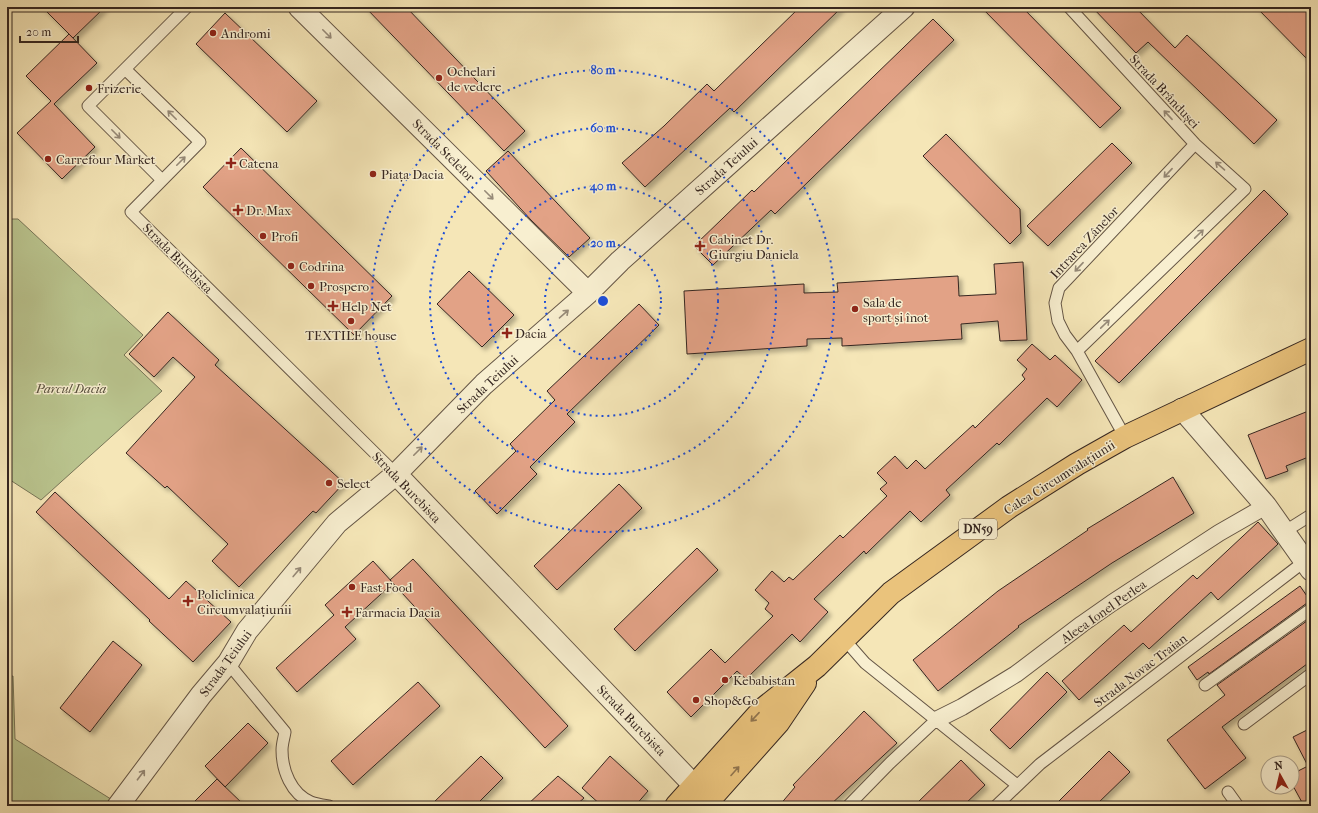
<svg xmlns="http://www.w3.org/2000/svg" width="1318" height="813" font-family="'IM FELL French Canon',serif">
<defs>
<filter id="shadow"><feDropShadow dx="3.5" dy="3.5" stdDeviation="2" flood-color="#0004"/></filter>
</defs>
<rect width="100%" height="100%" fill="#f5e6b7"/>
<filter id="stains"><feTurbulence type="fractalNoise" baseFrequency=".005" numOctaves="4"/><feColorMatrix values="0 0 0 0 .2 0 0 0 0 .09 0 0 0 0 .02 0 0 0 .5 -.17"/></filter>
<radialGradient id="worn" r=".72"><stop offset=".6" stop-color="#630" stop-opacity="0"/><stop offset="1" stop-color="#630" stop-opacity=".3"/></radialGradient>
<!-- green -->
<path fill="#bac58f" stroke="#787658" d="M7 219H18L143 335 124 355 162 391 41 500 7 478Z
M13 676 15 739 114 801 110 806H7V677Z"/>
<!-- building -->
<path fill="#e2a286" stroke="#352620" filter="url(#shadow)" d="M42 7H105L73 38Z
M365 7H406L525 131 504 151Z
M800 7H842L734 112 730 108 645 187 622 163 664 126 707 84 714 91Z
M981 7H1022L1121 108 1100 128Z
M1092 7H1135L1175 48 1187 35 1277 120 1254 144 1148 42 1136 53Z
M1256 7H1304L1311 14V63Z
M225 13 317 101 287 132 196 44Z
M933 19 954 40 775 214 771 210 713 265 694 246 752 190 754 192Z
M69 34 97 63 54 104 95 147 62 179 17 133 51 101 26 76Z
M946 134 1020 209 1021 233 1010 244 923 156Z
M1112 143 1132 163 1048 246 1027 226Z
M241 148 392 296 354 335 203 187Z
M508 151 590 238 569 257 531 220 486 171Z
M1264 190 1288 214 1119 383 1095 361Z
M1023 262 1027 340 1000 341 998 321 961 324 962 339 842 346V338L807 339V346L687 354 684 291 804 284V293L838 292 837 283 958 276 959 296 996 294 994 264Z
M469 271 514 315 482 347 437 304Z
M639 304 659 325 567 414 575 422 530 467 537 474 497 514 475 491 516 451 510 444 555 400 547 391Z
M168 312 219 360 215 365 344 483 316 513 313 511 239 587 212 561 228 544 167 486 165 488 126 453 195 377 173 357 154 377 129 354Z
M1032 344 1050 360 1055 355 1082 380 1057 407 1047 398 999 445 997 443 946 490 950 495 921 522 910 511 866 554 864 551 814 599 828 612 800 642 792 634 746 679 737 671 691 717 667 692 711 649 725 663 773 616 765 609 769 603 755 590 772 571 784 582 789 577 793 580 840 535 843 538 887 496 880 489 887 483 877 473 895 456 907 469 916 460 925 469 973 425 975 428 1025 379 1022 375 1027 369 1017 360Z
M1311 410V456L1286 466 1288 471 1266 479 1248 435Z
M1173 477 1194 513 1112 563 1018 626 1019 627 938 691 913 660 998 591 1088 530 1087 529Z
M619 484 642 508 557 590 534 566Z
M55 492 169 599 186 581 231 622 193 662 149 621 150 620 36 512Z
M1258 522 1278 544 1218 600 1211 592 1149 649 1143 643 1079 700 1062 681 1124 625 1131 632 1193 575 1197 579Z
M697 548 718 570 635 651 614 629Z
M413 559 568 726 545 748 390 580Z
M373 561 393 583 345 627 356 639 297 692 276 668 334 615 325 605Z
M1300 586 1311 602 1307 603 1209 674 1208 672 1197 680 1188 667Z
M1311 618V661L1222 727 1246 758 1205 789 1167 740 1225 695 1217 685Z
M113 641 142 665 90 732 60 708Z
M1047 672 1067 692 1010 749 990 730Z
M418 682 440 706 353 785 331 761Z
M864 711 897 743 829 806H779L795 787 793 785Z
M248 723 268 743 225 787 205 766Z
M1311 728V806H1304L1292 784V774L1308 766 1293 737Z
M1109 751 1130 772 1095 806H1054Z
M481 756 503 778 475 806H430Z
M610 756 648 791 635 806H602L582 788Z
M961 760 985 785 963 806H914Z
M558 776 584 798 575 806H526Z
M217 779 245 806H190Z"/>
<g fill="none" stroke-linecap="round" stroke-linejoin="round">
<defs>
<path id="service" d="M1069 7 1195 144 1245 189 1077 351
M125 69 200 142 131 212 396 474
M162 180 88 106 187 7
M1125 437 1077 351 1065 335 1058 321 1055 303 1059 288 1195 144
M1284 532 1311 515
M844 639 865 663 1017 785
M228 663 285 732C284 738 282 744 282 750 282 770 291 794 311 802 316 804 323 805 329 806
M1205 685 1311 609
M1244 724 1311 674
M1228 792 1238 806
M848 806 890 763 936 720
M996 806 1040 764 1305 561"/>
<path id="pedestrian" d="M936 720 962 707 1016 674 1082 624 1112 603 1219 533 1266 506"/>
<path id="minor" d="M299 7 588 293
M1182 409 1266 506 1311 570
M396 474 707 799
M118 806 201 695 228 663 247 631 337 523 396 474 484 384 588 293 620 261 904 7"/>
<path id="primary" d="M676 806 763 709 817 666 891 593 1009 507 1077 464 1125 437 1311 349
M704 806 778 723 805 683"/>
</defs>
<!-- service casing -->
<use href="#service" stroke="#655646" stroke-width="13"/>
<!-- pedestrian casing -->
<use href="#pedestrian" stroke="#655646" stroke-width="18"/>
<!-- minor casing -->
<use href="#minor" stroke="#655646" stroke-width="23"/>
<!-- primary casing -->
<use href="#primary" stroke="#352620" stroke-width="24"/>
<!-- service -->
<use href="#service" stroke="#f8efd0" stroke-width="11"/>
<!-- pedestrian -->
<use href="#pedestrian" stroke="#f8efd0" stroke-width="16"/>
<!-- minor -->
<use href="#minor" stroke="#f8efd0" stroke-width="21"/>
<!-- primary -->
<use href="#primary" stroke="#eac37c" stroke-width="22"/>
</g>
<!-- one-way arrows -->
<defs><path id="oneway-shaft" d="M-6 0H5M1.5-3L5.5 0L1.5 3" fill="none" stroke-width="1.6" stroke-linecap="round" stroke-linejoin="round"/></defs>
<g stroke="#968a78">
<use href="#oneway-shaft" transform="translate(327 34) rotate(45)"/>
<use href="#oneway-shaft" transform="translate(172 115) rotate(-135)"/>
<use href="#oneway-shaft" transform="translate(1168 115) rotate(-133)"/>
<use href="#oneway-shaft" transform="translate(116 134) rotate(45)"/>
<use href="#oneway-shaft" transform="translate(181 161) rotate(-45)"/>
<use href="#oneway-shaft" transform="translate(1220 166) rotate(-139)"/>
<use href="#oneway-shaft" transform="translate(1168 173) rotate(133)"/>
<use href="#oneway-shaft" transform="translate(489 195) rotate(45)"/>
<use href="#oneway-shaft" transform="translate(1199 234) rotate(-44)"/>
<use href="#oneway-shaft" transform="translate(1079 267) rotate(133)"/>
<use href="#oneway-shaft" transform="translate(564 314) rotate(-41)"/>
<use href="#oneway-shaft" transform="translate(1105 324) rotate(-44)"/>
<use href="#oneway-shaft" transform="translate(418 451) rotate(-45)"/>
<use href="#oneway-shaft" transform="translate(297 572) rotate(-50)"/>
<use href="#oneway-shaft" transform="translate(141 775) rotate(-53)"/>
</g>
<g stroke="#90744e">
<use href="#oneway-shaft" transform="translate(755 717) rotate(133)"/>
<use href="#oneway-shaft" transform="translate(735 771) rotate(-48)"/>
</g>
<!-- distance rings -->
<g fill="none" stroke="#1d4ed8" stroke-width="2" stroke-dasharray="2 4">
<circle cx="603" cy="301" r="58"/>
<circle cx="603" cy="301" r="115"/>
<circle cx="603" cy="301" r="173"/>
<circle cx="603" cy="301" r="231"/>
</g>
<!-- markers -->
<g fill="#8f2418" stroke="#f8efd0" stroke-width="1.5">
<circle cx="213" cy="33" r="4"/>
<circle cx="439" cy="78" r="4"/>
<circle cx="89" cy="88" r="4"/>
<circle cx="48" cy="159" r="4"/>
<path d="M229 157h4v4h4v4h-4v4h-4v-4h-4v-4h4z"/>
<circle cx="373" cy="174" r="4"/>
<path d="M236 204h4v4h4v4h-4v4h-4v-4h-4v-4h4z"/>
<circle cx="263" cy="236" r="4"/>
<path d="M698 240h4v4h4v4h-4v4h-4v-4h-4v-4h4z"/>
<circle cx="291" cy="266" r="4"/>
<circle cx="311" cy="286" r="4"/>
<path d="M331 300h4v4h4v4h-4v4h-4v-4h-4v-4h4z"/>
<circle cx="855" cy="309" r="4"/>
<circle cx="351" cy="321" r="4"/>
<path d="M505 327h4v4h4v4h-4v4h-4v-4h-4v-4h4z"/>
<circle cx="329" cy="483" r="4"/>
<circle cx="352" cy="587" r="4"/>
<path d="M186 595h4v4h4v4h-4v4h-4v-4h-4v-4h4z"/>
<path d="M345 606h4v4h4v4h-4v4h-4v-4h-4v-4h4z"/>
<circle cx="725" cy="680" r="4"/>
<circle cx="696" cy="700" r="4"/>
</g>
<g text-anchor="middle" stroke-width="3" stroke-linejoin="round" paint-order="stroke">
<!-- shield labels -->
<rect fill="#f8efd0" stroke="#706255" stroke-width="1" x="959" y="519" width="38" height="20" rx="3"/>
<g font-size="12" font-weight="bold" fill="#352620">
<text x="978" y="533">DN59</text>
</g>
<!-- poi labels -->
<g font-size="13" fill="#352620" stroke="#f8efd0" text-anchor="start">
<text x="221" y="38">Andromi</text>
<text x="447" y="76">Ochelari<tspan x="447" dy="15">de vedere</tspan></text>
<text x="97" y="93">Frizerie</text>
<text x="56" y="164">Carrefour Market</text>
<text x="239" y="168">Catena</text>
<text x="381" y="179">Piața Dacia</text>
<text x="246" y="215">Dr. Max</text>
<text x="271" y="241">Profi</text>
<text x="709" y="244">Cabinet Dr.<tspan x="709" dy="15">Giurgiu Daniela</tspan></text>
<text x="299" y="271">Codrina</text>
<text x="319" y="291">Prospero</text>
<text x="863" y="307">Sala de<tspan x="863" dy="15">sport și înot</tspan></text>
<text x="341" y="311">Help Net</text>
<text x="515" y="338">Dacia</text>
<text x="351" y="340" text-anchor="middle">TEXTILE house</text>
<text x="337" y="488">Select</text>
<text x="360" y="592">Fast Food</text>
<text x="197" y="599">Policlinica<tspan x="197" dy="15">Circumvalațiunii</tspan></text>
<text x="355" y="617">Farmacia Dacia</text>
<text x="733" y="685">Kebabistan</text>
<text x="704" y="705">Shop&amp;Go</text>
</g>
<!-- street labels -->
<g font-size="13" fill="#352620" stroke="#f8efd0">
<text transform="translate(1165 91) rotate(47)" y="5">Strada Brândușei</text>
<text transform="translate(444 150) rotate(45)" y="5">Strada Stelelor</text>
<text transform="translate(726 166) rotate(-42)" y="5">Strada Teiului</text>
<text transform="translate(1084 242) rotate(-47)" y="5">Intrarea Zânelor</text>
<text transform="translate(178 258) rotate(45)" y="5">Strada Burebista</text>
<text transform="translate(487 384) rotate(-43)" y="5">Strada Teiului</text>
<text transform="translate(1059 477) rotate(-32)" y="5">Calea Circumvalațiunii</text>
<text transform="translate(407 487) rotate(46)" y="5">Strada Burebista</text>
<text transform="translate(1103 611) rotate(-35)" y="5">Aleea Ionel Perlea</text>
<text transform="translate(225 663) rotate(-54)" y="5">Strada Teiului</text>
<text transform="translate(1140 670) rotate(-37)" y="5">Strada Novac Traian</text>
<text transform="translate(632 720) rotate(46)" y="5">Strada Burebista</text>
</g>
<!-- park labels -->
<g font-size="13" font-style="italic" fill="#564e3c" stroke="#f8efd0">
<text x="71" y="393">Parcul Dacia</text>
</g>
</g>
<circle cx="603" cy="301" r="6" fill="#1d4ed8" stroke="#f8efd0" stroke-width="2"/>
<g font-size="12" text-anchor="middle" font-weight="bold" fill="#1d4ed8" stroke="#f8efd0" stroke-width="3" stroke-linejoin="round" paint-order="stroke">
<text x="603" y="74">80 m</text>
<text x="603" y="132">60 m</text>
<text x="603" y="190">40 m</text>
<text x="603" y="247">20 m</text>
</g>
<!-- margin -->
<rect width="1318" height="813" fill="none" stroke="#f5e6b7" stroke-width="24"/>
<rect x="8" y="8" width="1302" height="797" fill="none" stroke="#352620" stroke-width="2"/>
<rect x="12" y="12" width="1294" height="789" fill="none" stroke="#352620"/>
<!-- north arrow -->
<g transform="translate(1280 775) rotate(352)"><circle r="19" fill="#f8efd0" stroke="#aa9f8a"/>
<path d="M0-3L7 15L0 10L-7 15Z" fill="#8f2418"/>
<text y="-6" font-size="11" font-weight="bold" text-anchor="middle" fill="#352620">N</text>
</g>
<!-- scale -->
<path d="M20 36v6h58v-6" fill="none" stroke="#352620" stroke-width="2"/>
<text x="26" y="36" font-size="12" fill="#352620" stroke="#f8efd0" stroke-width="3" paint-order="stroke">20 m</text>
<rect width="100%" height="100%" filter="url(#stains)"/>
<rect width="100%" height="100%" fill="url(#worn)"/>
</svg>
